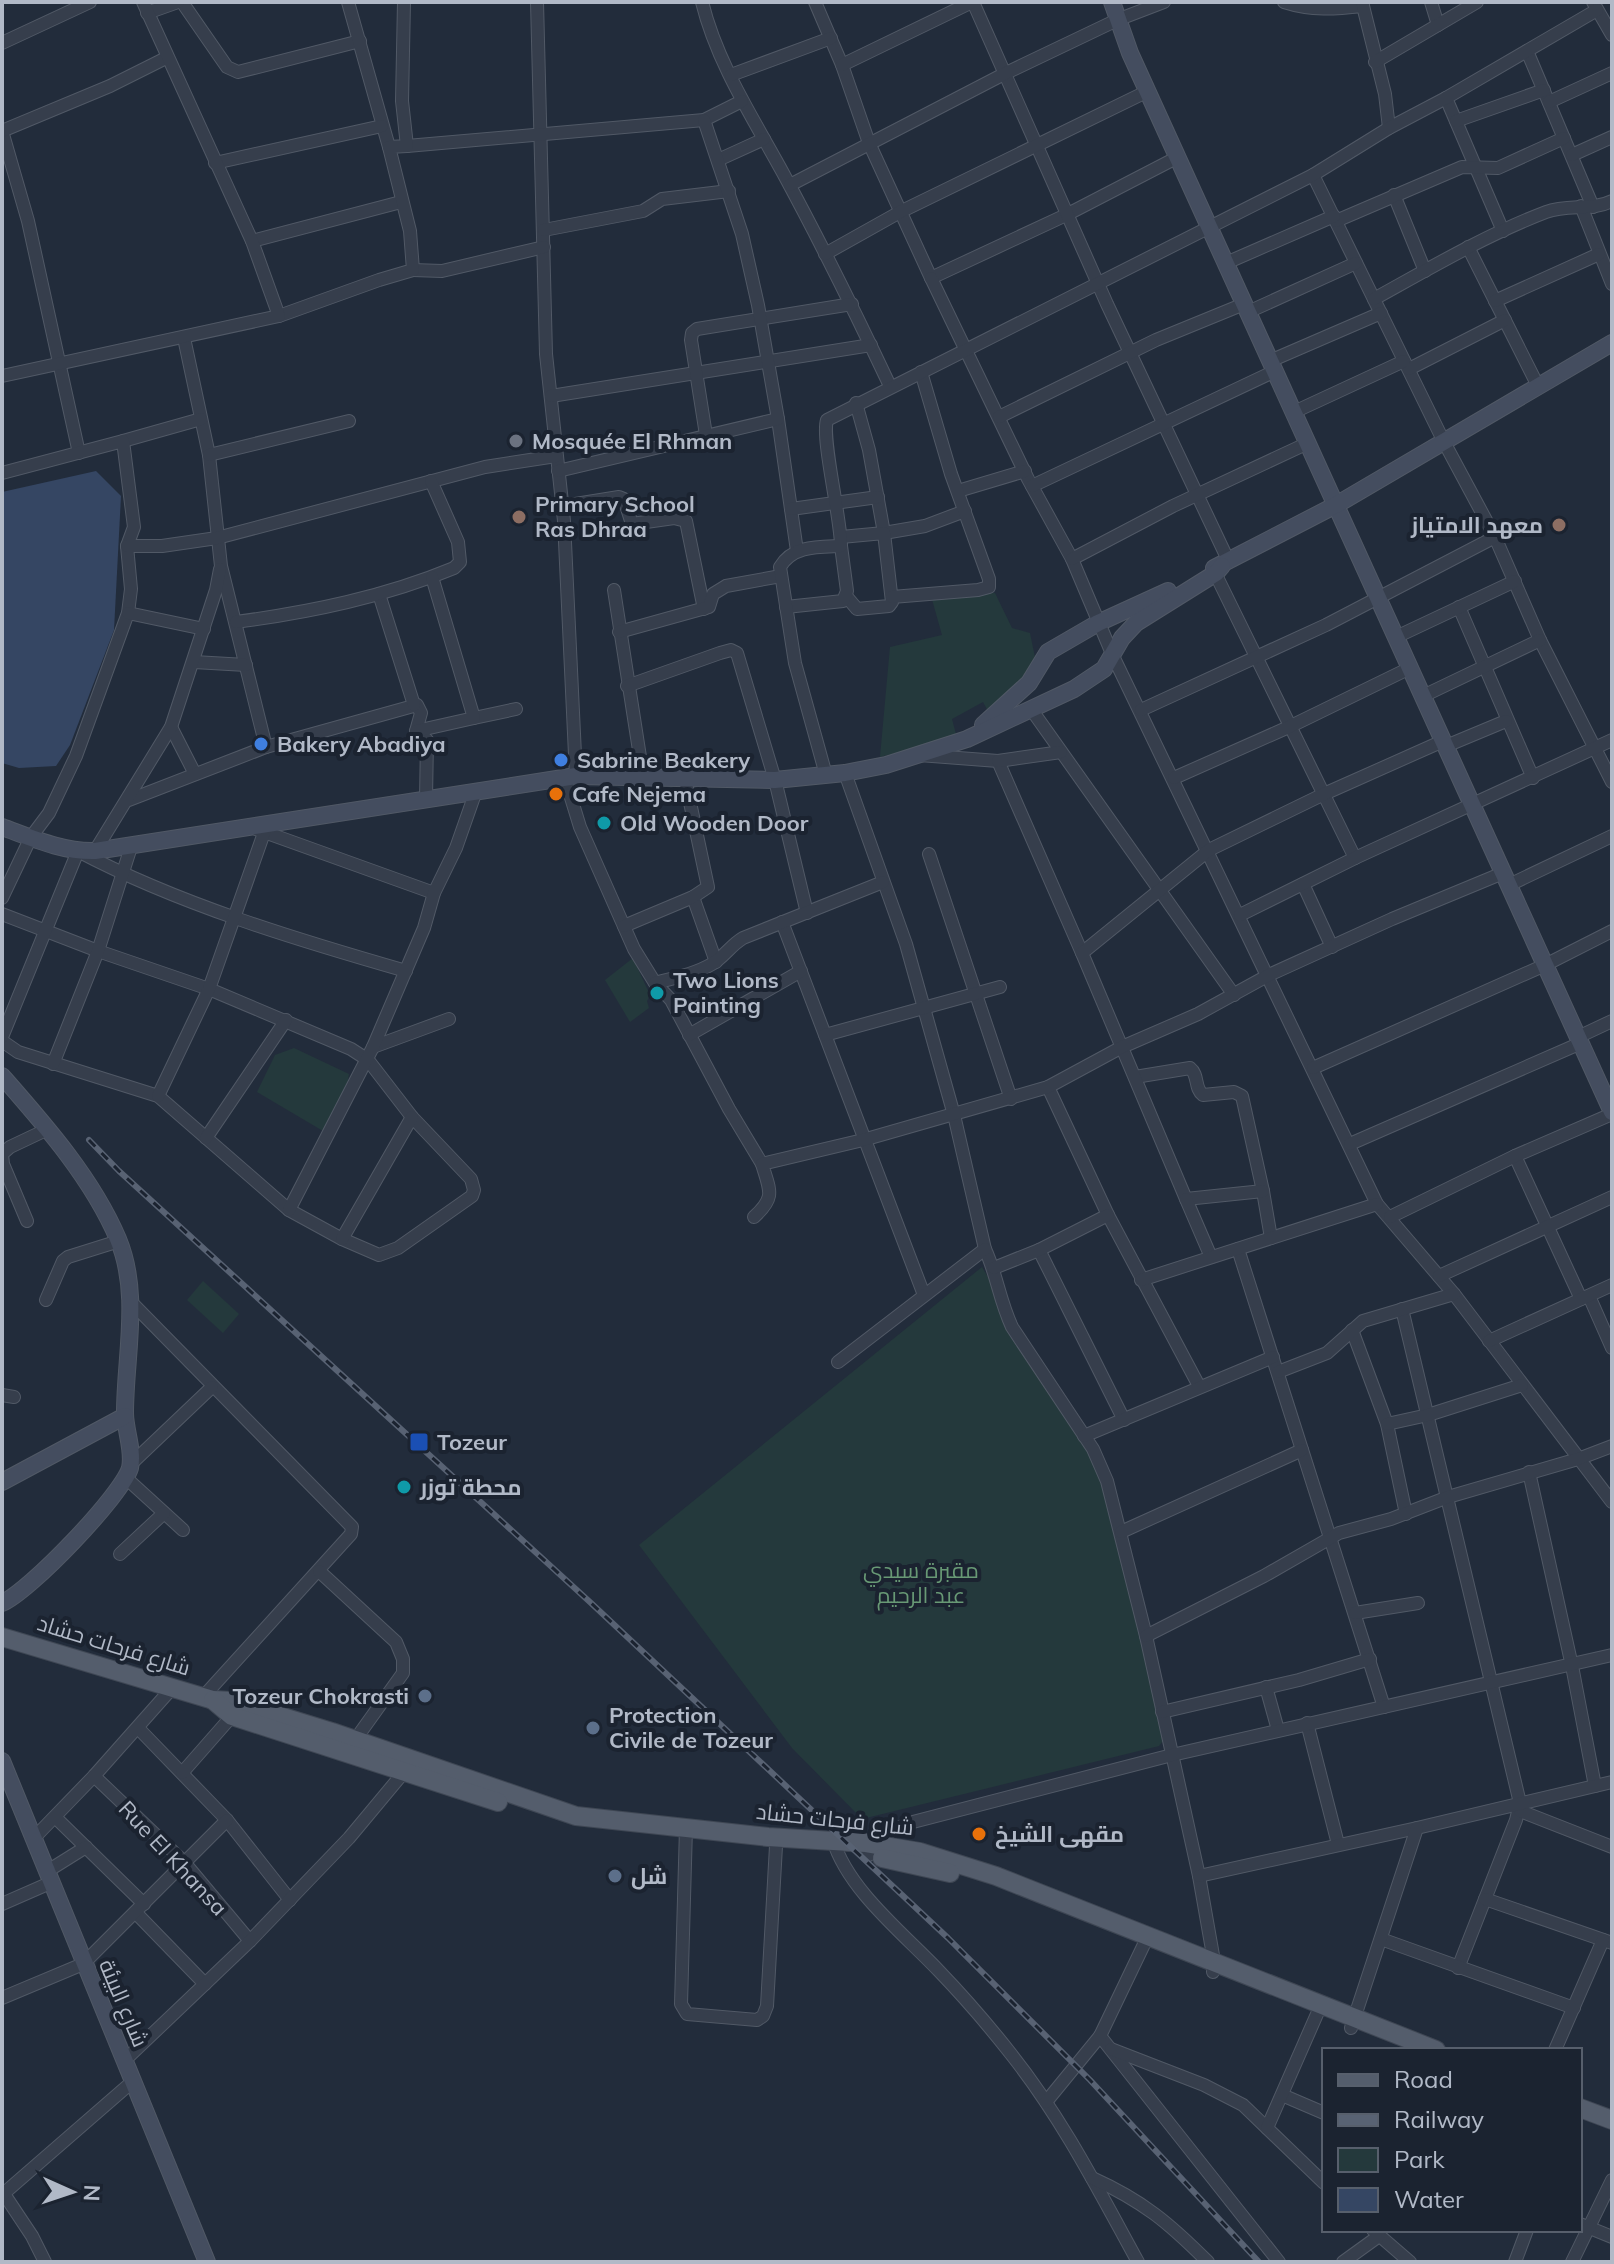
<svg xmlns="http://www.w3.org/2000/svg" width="1614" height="2264" viewBox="0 0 1614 2264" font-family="Mulish,Cairo,sans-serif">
<rect width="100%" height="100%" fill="#222c3b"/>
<g fill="#24393c">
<polygon points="995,593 1012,628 1030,633 1038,672 990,715 983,702 952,719 957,738 880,757 890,647 942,635 931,596"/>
<polygon points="633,958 650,995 647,1001 649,1008 630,1022 605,980"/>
<polygon points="294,1048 349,1074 346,1093 323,1131 257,1092 275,1055"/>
<polygon points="982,1267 1101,1465 1166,1737 1159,1746 862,1819 792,1748 639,1545"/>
<polygon points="203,1281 239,1314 223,1333 187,1300"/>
</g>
<polygon fill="#354663" points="96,471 121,496 114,630 70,745 56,766 19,768 2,763 2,492"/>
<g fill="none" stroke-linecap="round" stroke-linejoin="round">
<defs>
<g id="street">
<polyline points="182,2 227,67 238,72 360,41"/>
<polyline points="348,2 389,147"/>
<polyline points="537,2 546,354 564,521 576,776"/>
<path d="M 702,2 C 717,63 753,118 783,173 C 821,243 856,314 890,386"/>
<polyline points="815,2 842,65 869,143 931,278 1066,215 1178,157"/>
<polyline points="973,2 1107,304 1229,562"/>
<path d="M 1284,2 C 1312,11 1335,9 1363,6"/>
<polyline points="1362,2 1385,94 1389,128"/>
<polyline points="1431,2 1438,25"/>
<polyline points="1593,2 1612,35"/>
<polyline points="147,13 178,2"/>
<polyline points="2,43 90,2"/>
<polyline points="1527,51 1593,207"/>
<polyline points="1375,62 1477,2"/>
<polyline points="842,65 972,2"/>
<polyline points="731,75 831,38"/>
<polyline points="1446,98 1503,231"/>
<polyline points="1549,102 1612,73"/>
<polyline points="1456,121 1544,90"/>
<polyline points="2,131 28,221 79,453"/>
<polyline points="2,131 110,86 166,58"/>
<polyline points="407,146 704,120 742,101"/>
<polyline points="1572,155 1612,137"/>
<polyline points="718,160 764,139"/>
<polyline points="215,163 382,126"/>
<polyline points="1313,175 1444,442 1495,537 1540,640 1612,782"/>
<polyline points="790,185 1004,74 1117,20 1164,2"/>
<polyline points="1394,195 1425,271"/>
<polyline points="1581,206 1612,284"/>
<polyline points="1336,221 1462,167 1498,168 1564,138"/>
<polyline points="544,230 643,211 662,199 729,191"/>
<polyline points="252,241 401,202"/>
<polyline points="1468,247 1538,386"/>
<polyline points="825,254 900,212 1148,91"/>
<polyline points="1226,263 1334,216"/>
<polyline points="413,270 442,271 544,247"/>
<polyline points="931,278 1028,479 1072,559 1113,656 1377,1204 1454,1294 1612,1502"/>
<path d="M 1374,299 C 1430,268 1486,235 1546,212 C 1568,204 1592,211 1612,201"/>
<polyline points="1495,301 1599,254"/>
<polyline points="1248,312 1356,263"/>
<polyline points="279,316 379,280 413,270 410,231 389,147 407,146 402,101 404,2"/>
<polyline points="184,338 209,455 221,566 266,747 417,705 421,713 416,731 427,740 426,799"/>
<polyline points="1270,361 1381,313"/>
<polyline points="1409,369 1505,320"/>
<polyline points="2,376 279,316 252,241 143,2"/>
<polyline points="551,396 871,345"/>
<polyline points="856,403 869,450 884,533 925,526 965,511"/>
<polyline points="1294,412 1404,361"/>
<polyline points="999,417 1156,340 1244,304"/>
<polyline points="778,419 797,551"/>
<polyline points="706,435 691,340 692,333 697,329 852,304"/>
<polyline points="123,441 201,419"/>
<polyline points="209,455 349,421"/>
<polyline points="558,471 778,419 758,305 742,234 704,120"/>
<polyline points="2,473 123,441 134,527 127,546 131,589 128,613 76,756 49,813 31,837 2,898"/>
<polyline points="1032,486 1275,371"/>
<polyline points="958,491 1025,471"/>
<polyline points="563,506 619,497 624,499 632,524 674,518 686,521 704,609"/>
<polyline points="791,509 878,497"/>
<polyline points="841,537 884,533 892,602 889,606 857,609 846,596"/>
<polyline points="127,546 162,546 217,538 485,467 556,456"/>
<polyline points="1072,559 1173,506 1308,443"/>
<polyline points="1213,569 1355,858"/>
<polyline points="614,590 643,776"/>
<polyline points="379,594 414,705"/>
<polyline points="892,597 978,590 989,587 989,579 951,474 921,372"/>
<polyline points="786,607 843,601 847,591 841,546"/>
<polyline points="1459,607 1533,778"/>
<polyline points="128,613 204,629"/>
<path d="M 236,622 C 311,612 384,597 454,568 L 460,562 L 458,542 L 431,481"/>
<polyline points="619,632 709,607 713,594 726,586 781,576"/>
<polyline points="1396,637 1515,581"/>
<polyline points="194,662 246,665"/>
<polyline points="627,686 720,653 731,650 737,653 775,780 807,913"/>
<polyline points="1423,696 1540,640"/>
<polyline points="1031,709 1234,995"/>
<polyline points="1141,710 1326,625 1495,537"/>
<polyline points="474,718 516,709"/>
<polyline points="171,727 195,774"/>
<polyline points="416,731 474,718 432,577"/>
<polyline points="1446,746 1506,721"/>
<polyline points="919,755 998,761 1082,953"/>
<polyline points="998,761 1061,752"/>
<path d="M 845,773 L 906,944 L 954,1115 L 985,1249 C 997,1275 999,1299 1012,1327 L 1093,1449 L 1107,1481 L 1146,1636 L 1199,1876 L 1214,1961 L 1213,1972"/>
<path d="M 826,775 L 795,663 L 780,567 C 793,545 819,547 841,546 C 841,518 821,438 827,420 L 1313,175 L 1389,128 L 1446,98 L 1597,10"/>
<polyline points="565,778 580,827 634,949 655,983 671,1000 729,1109 762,1164"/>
<polyline points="1174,778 1291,726 1410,668"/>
<polyline points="129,800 266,747"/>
<polyline points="256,829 434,893"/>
<polyline points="95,851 171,727 216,590 220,569"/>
<polyline points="929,854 1011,1099"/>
<polyline points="1303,884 1332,947"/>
<polyline points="1509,885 1612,836"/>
<polyline points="693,897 716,962"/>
<polyline points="2,914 98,951 209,989 351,1049 368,1060 412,1117 471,1179 474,1190 472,1196 398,1248 379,1255 342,1239 289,1210 158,1096 18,1052 2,1041"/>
<polyline points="1240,915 1355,858 1612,740"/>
<polyline points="782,922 924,1295"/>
<polyline points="624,926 693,897 708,887 685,779"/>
<path d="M 655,983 C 674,978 695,974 712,964 C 724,957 731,945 743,938 L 883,882"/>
<polyline points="689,1035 801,971"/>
<polyline points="825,1035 1000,987"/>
<path d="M 2,1037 L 78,851 C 178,904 298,940 406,971"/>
<polyline points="1578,1037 1612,1021"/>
<polyline points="373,1047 449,1019"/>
<polyline points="53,1064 98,951 131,847"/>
<polyline points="1313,1068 1545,965 1612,931"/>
<path d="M 1135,1077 L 1190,1068 C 1199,1075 1194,1088 1203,1095 L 1234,1092 L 1242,1096 L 1263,1191 L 1271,1238"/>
<polyline points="1048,1087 1108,1215 1199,1386"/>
<polyline points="158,1096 209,989 265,830"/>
<polyline points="206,1138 286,1020"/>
<polyline points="1350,1144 1581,1043"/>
<polyline points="1515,1156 1581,1299"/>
<polyline points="1263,1191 1186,1199 1082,953 1209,850 1324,794 1443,741"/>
<polyline points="1186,1199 1211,1257"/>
<polyline points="289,1210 373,1047 424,928 434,893 456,848 476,791"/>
<path d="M 754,1217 C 776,1197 770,1191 762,1164 L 863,1140 L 1048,1087 L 1122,1047 L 1198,1014 L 1269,975 L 1392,919 L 1503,873"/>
<polyline points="1390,1217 1515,1156 1612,1114"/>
<polyline points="27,1221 3,1164 2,1154 10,1147 48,1129"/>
<polyline points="342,1239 412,1117"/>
<polyline points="1238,1249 1384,1707"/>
<polyline points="1039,1250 1124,1420"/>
<polyline points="994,1268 1039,1250 1108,1215"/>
<polyline points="1439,1276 1612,1197"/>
<polyline points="1141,1280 1377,1204"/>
<polyline points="1589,1296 1612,1348"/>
<polyline points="46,1300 63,1261 68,1257 119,1241"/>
<polyline points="130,1301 352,1527 351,1534 203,1697"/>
<polyline points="1402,1309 1520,1803 1516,1820 1458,1968"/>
<polyline points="1352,1330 1387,1424 1406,1514"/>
<polyline points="1489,1341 1612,1285"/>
<polyline points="838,1362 985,1249"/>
<polyline points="1278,1372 1327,1353 1363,1321 1454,1294"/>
<polyline points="2,1395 14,1397"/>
<polyline points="1387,1424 1428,1415 1522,1385"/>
<polyline points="1084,1436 1273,1357"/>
<polyline points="131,1464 212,1387"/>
<polyline points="1529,1472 1572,1666 1595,1786"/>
<polyline points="126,1478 183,1530"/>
<polyline points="1121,1532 1302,1450"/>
<polyline points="120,1554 164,1513"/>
<polyline points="319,1571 396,1642 403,1659 403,1673 355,1740"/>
<polyline points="1355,1613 1418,1603"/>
<polyline points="1146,1636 1264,1576 1339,1533 1391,1519 1448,1497 1578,1459 1612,1446"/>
<polyline points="1266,1687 1278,1730"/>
<polyline points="1162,1712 1299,1680 1370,1659"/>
<polyline points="1307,1723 1338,1844"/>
<polyline points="138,1728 227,1820 290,1900"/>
<polyline points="182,1773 232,1716"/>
<polyline points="94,1776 184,1862 250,1941"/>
<polyline points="1520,1811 1612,1847"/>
<polyline points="56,1818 144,1904"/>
<polyline points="686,1828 681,2004 687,2014 757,2020 763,2016 767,2006 776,1846"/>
<polyline points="33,1839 94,1776 173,1687"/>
<path d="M 833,1840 C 848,1890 904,1934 939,1971 C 965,1998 989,2026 1011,2054 C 1062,2118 1099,2191 1138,2262"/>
<polyline points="869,1855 866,1843 909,1823 1172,1755 1612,1655"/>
<polyline points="46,1872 86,1847"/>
<polyline points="1199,1876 1417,1828 1612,1782"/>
<polyline points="1485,1899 1612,1943"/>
<polyline points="2,1904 50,1883"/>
<polyline points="136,1913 205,1984"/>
<polyline points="1381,1939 1574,2008"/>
<polyline points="2,1998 83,1964 227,1820"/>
<polyline points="1351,2028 1417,1828"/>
<polyline points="1100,2036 1279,2262"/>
<polyline points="1111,2049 1204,2085 1243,2105 1324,2183"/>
<polyline points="1555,2050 1603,1940"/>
<polyline points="124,2061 250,1941 349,1838 409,1766"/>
<polyline points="1282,2095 1324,2113"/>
<polyline points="1046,2102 1100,2036 1148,1936"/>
<polyline points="1267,2128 1321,2005"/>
<path d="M 1092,2178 C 1143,2201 1169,2223 1208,2262"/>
<polyline points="2,2191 32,2236 45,2262"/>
<polyline points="2,2195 132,2082"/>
<polyline points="1580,2224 1612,2237"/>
<polyline points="1373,2230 1410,2262"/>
<polyline points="1343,2262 1379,2236"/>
<polyline points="1515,2262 1527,2230"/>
<polyline points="1572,2262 1612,2180"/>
</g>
<g id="secondary">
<polyline points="1112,2 1130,53 1612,1112"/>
<polyline points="1214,568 1336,505 1612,343"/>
<polyline points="983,725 1029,683 1048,652 1098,623 1168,591"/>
<path d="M 2,827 C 32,838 63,852 95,851 L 576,776 L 775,780 L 845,773 L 886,765 L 967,739 L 1074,689 L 1104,669 L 1122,638 L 1136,623 L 1216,573 L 1222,566"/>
<path d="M 2,1076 C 45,1125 92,1178 118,1239 C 141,1294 125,1356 125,1413 C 125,1430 134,1451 130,1468 C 122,1495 29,1592 2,1603"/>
<polyline points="2,1482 125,1416"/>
<polyline points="2,1761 207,2262"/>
</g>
<g id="primary">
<polyline points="2,1637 213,1700 231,1701 332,1732 576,1816 768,1837 866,1843 920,1852 996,1876 1436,2050"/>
<polyline points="213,1700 232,1716 498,1802"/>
<polyline points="882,1858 950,1873"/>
<polyline points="1580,2108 1612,2120"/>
</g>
</defs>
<use href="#street" stroke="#515966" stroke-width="14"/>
<use href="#secondary" stroke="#515966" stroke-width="18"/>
<use href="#primary" stroke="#3f4754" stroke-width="20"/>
<use href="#street" stroke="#363e4c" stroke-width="12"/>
<use href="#secondary" stroke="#444d5f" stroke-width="16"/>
<use href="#primary" stroke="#545d6c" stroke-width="18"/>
<defs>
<polyline id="rail" points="89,1140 119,1171 591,1603 948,1938 1090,2080 1259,2262"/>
</defs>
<use href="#rail" stroke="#586273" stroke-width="6"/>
<use href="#rail" stroke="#1b2330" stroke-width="3" stroke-dasharray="9" stroke-linecap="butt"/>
</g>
<circle fill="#6b7280" stroke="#1b2330" stroke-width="3" cx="516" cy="441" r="8"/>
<g fill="#8d6e63" stroke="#1b2330" stroke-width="3">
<circle cx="519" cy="517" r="8"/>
<circle cx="1559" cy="525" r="8"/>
</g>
<g fill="#3f7fe0" stroke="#1b2330" stroke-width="3">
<circle cx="261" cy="744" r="8"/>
<circle cx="561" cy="760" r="8"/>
</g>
<g fill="#e8710a" stroke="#1b2330" stroke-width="3">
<circle cx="556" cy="794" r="8"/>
<circle cx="979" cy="1834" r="8"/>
</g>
<g fill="#0f9aa8" stroke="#1b2330" stroke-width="3">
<circle cx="604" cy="823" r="8"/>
<circle cx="657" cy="993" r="8"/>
<circle cx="404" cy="1487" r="8"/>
</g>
<rect fill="#1a4fb4" stroke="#1b2330" stroke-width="3" x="409" y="1432" width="20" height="20" rx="4"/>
<g fill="#5c6f8a" stroke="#1b2330" stroke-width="3">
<circle cx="425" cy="1696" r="8"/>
<circle cx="593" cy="1728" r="8"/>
<circle cx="615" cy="1876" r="8"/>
</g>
<g text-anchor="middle" stroke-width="8" stroke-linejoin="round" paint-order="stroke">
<g font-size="22" font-weight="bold" fill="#b1b9c7" stroke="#1b2330" text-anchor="start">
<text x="532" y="449">Mosquée El Rhman</text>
<text x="535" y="512">Primary School<tspan x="535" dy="25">Ras Dhraa</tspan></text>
<text x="1543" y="533" text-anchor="end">معهد الامتياز</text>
<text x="277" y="752">Bakery Abadiya</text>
<text x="577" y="768">Sabrine Beakery</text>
<text x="572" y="802">Cafe Nejema</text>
<text x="620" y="831">Old Wooden Door</text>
<text x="673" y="988">Two Lions<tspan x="673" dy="25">Painting</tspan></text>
<text x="437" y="1450">Tozeur</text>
<text x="420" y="1495">محطة توزر</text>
<text x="409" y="1704" text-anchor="end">Tozeur Chokrasti</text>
<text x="609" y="1723">Protection<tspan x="609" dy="25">Civile de Tozeur</tspan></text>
<text x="995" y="1842">مقهى الشيخ</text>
<text x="631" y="1884">شل</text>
</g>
<g font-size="22" fill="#689975" stroke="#1b2330">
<text x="921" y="1578">مقبرة سيدي<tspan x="921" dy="25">عبد الرحيم</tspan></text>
</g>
<g font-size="22" fill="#b1b9c7" stroke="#1b2330">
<text transform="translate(114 1645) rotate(17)" y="8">شارع فرحات حشاد</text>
<text transform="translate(835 1819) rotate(6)" y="8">شارع فرحات حشاد</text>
<text transform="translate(173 1858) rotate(47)" y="8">Rue El Khansa</text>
<text transform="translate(124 2003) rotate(67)" y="8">شارع البيئة</text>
</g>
</g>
<rect width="1614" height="2264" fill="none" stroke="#b1b9c7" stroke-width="8"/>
<rect x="1322" y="2048" width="260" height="184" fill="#1b2330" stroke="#575f6c" stroke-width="2"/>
<rect x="1338" y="2074" width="40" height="12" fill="#545d6c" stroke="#575f6c" stroke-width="2"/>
<text x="1394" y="2088" font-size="24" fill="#b1b9c7">Road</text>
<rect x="1338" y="2114" width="40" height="12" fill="#586273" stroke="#575f6c" stroke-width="2"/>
<text x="1394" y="2128" font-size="24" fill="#b1b9c7">Railway</text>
<rect x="1338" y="2148" width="40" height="24" fill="#24393c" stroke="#575f6c" stroke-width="2"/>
<text x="1394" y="2168" font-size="24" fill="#b1b9c7">Park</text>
<rect x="1338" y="2188" width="40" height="24" fill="#354663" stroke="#575f6c" stroke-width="2"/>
<text x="1394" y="2208" font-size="24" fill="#b1b9c7">Water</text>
<g transform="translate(72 2192) rotate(93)" stroke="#1b2330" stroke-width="6" paint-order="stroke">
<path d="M0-6L14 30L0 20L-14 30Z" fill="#b1b9c7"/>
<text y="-12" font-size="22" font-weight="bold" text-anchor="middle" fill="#b1b9c7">N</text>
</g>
</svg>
